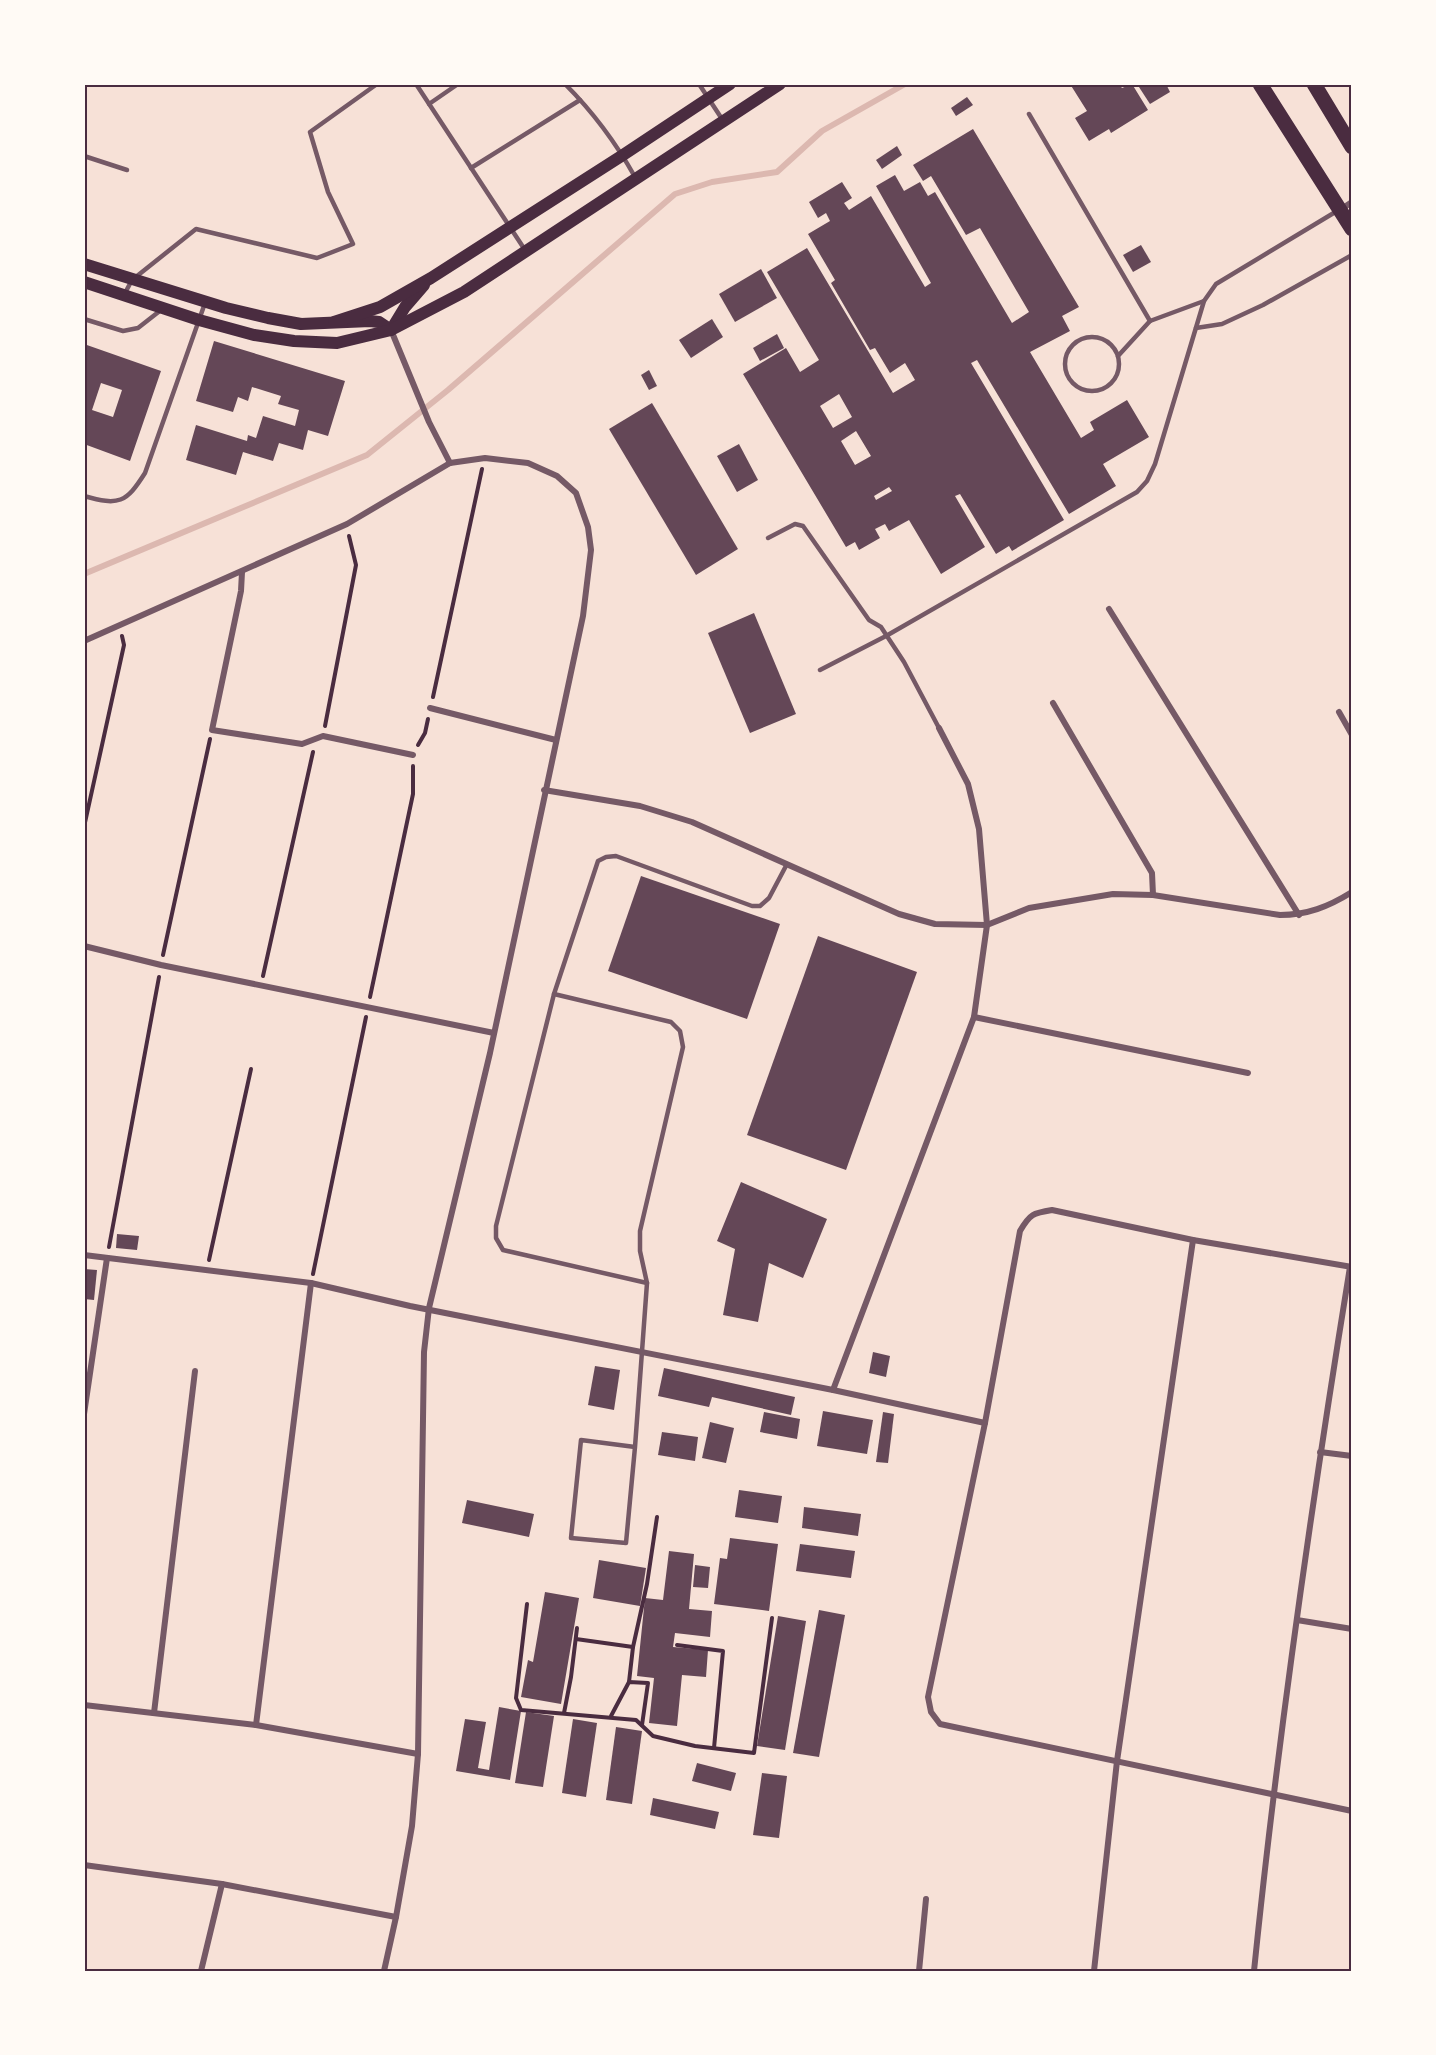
<svg xmlns="http://www.w3.org/2000/svg" width="1436" height="2055" viewBox="0 0 1436 2055" font-family="Karla,sans-serif">
<rect width="100%" height="100%" fill="#f7e1d7"/>
<g fill="none" stroke-linecap="round" stroke-linejoin="round">
<polyline stroke="#dcb8b0" stroke-width="6" points="84,574 367,455 448,390 675,194 712,182 777,172 822,131 905,84"/>
</g>
<g fill="#644757" fill-rule="evenodd">
<polygon points="1070,84 1119,84 1122,88 1132,84 1148,110 1111,133 1109,129 1089,141 1075,118 1087,111"/>
<polygon points="1137,84 1166,84 1170,92 1150,104"/>
<polygon points="967,97 973,105 956,116 951,108"/>
<path d="M 973,129 L 1079,307 L 1062,316 L 1070,331 L 1030,352 L 1081,438 L 1094,430 L 1090,422 L 1127,400 L 1149,437 L 1103,464 L 1116,486 L 1069,514 L 977,360 L 971,363 L 1064,520 L 1012,551 L 1009,546 L 996,554 L 960,494 L 955,496 L 985,547 L 941,574 L 909,520 L 889,531 L 885,524 L 875,529 L 880,538 L 859,550 L 855,542 L 846,547 L 743,374 L 786,348 L 800,372 L 819,360 L 767,272 L 807,248 L 893,393 L 915,380 L 905,363 L 890,373 L 875,348 L 870,350 L 831,283 L 835,280 L 808,234 L 830,221 L 826,213 L 818,218 L 809,202 L 842,182 L 852,198 L 844,203 L 849,210 L 871,196 L 925,287 L 931,283 L 876,186 L 895,175 L 904,191 L 920,182 L 928,196 L 935,192 L 1012,323 L 1029,312 L 980,228 L 966,235 L 931,176 L 923,181 L 913,165 ZM 839,394 L 852,417 L 833,428 L 820,406 ZM 856,431 L 871,456 L 855,465 L 841,441 ZM 889,487 L 892,491 L 876,500 L 874,496 Z"/>
<polygon points="897,146 902,155 882,169 876,160"/>
<polygon points="1141,245 1151,262 1133,272 1123,255"/>
<polygon points="761,269 777,298 735,322 719,294"/>
<polygon points="712,319 723,337 691,358 679,340"/>
<polygon points="777,334 784,348 760,361 753,348"/>
<polygon points="214,341 345,381 328,436 308,430 303,450 279,443 273,461 243,452 236,475 186,460 196,425 247,441 248,435 256,438 263,416 295,426 299,410 278,404 281,396 252,387 248,401 238,397 233,412 196,401"/>
<path d="M 84,344 L 161,371 L 130,461 L 84,444 ZM 101,383 L 122,390 L 113,417 L 92,410 Z"/>
<polygon points="649,370 657,386 649,390 641,375"/>
<polygon points="652,403 738,549 696,575 609,429"/>
<polygon points="739,444 758,480 737,492 717,456"/>
<polygon points="754,613 796,714 750,733 708,633"/>
<polygon points="641,876 780,924 747,1019 608,971"/>
<polygon points="818,936 917,972 846,1170 747,1135"/>
<polygon points="741,1182 827,1219 803,1278 769,1263 758,1322 723,1315 735,1249 717,1241"/>
<polygon points="117,1234 139,1236 137,1250 116,1248"/>
<polygon points="84,1269 97,1270 94,1300 84,1299"/>
<polygon points="873,1352 890,1356 886,1377 869,1373"/>
<polygon points="595,1366 620,1370 614,1410 588,1405"/>
<polygon points="664,1368 795,1397 791,1415 712,1397 709,1407 658,1396"/>
<polygon points="823,1411 873,1420 867,1454 817,1446"/>
<polygon points="764,1412 800,1419 797,1439 760,1432"/>
<polygon points="883,1412 894,1414 888,1463 876,1462"/>
<polygon points="710,1422 734,1428 726,1463 702,1458"/>
<polygon points="662,1432 698,1437 695,1461 658,1455"/>
<polygon points="739,1490 782,1496 778,1523 735,1517"/>
<polygon points="467,1500 534,1514 529,1537 462,1523"/>
<polygon points="804,1507 861,1514 858,1536 802,1528"/>
<polygon points="730,1538 778,1544 769,1611 714,1604 720,1558 727,1559"/>
<polygon points="800,1544 855,1551 851,1578 796,1571"/>
<polygon points="669,1551 694,1554 689,1609 712,1611 710,1637 675,1633 673,1647 708,1650 706,1677 682,1675 677,1726 649,1723 654,1678 637,1676 645,1598 663,1600"/>
<polygon points="599,1560 646,1568 640,1606 593,1598"/>
<polygon points="695,1565 710,1567 708,1588 693,1587"/>
<polygon points="545,1592 579,1598 561,1704 521,1697 528,1660 533,1662"/>
<polygon points="819,1610 845,1615 819,1757 793,1753"/>
<polygon points="778,1616 806,1621 785,1750 757,1746"/>
<polygon points="499,1707 521,1711 510,1780 456,1771 465,1719 486,1722 478,1768 489,1770"/>
<polygon points="526,1712 554,1716 543,1787 515,1783"/>
<polygon points="573,1719 597,1723 586,1797 562,1793"/>
<polygon points="616,1727 642,1731 632,1804 606,1800"/>
<polygon points="697,1763 736,1773 731,1791 692,1781"/>
<polygon points="762,1773 787,1776 779,1838 753,1835"/>
<polygon points="653,1798 719,1812 715,1829 650,1815"/>
</g>
<g fill="none" stroke-linecap="round" stroke-linejoin="round">
<g stroke="#4a2c40" stroke-width="4">
<polyline points="433,697 482,469"/>
<polyline points="325,726 356,565 349,536"/>
<polyline points="418,745 425,733 428,719"/>
<polyline points="84,827 124,645 122,636"/>
<polyline points="163,955 210,739"/>
<polyline points="263,976 313,752"/>
<polyline points="370,997 413,794 413,766"/>
<polyline points="109,1247 159,977"/>
<polyline points="209,1260 251,1069"/>
<polyline points="313,1274 366,1017"/>
<polyline points="527,1604 516,1698 521,1710 636,1720 653,1736 695,1746 754,1753 772,1618"/>
<polyline points="576,1639 633,1647"/>
<polyline points="677,1645 723,1651 714,1748"/>
<polyline points="629,1682 633,1647 647,1584 657,1517"/>
<polyline points="564,1713 571,1677 577,1628"/>
<polyline points="611,1716 629,1682 648,1683 642,1725"/>
</g>
<g stroke="#755966" stroke-width="4.5">
<polyline points="416,84 525,250"/>
<path d="M 565,84 C 592,111 616,143 635,177"/>
<polyline points="699,84 722,119"/>
<polyline points="429,104 458,84"/>
<polyline points="1029,114 1150,321"/>
<polyline points="84,156 127,170"/>
<polyline points="471,168 580,100"/>
<polyline points="125,293 132,280 196,229 317,258 353,244 328,192 310,132 377,84"/>
<polyline points="84,319 123,331 138,328 161,310"/>
<polyline points="1196,328 1222,324 1263,305 1352,255"/>
<circle cx="1092" cy="364" r="27"/>
<polyline points="1118,356 1150,321 1204,301"/>
<path d="M 84,496 C 119,506 126,503 145,473 L 205,303"/>
<polyline points="768,538 795,524 803,526 869,620 881,627 904,662 939,728"/>
<polyline points="820,670 886,636 1137,492 1147,481 1155,464 1204,301 1216,284 1337,211"/>
<polyline points="554,994 671,1022 680,1031 683,1047 640,1231 640,1251 647,1283 635,1447 626,1543 571,1538 581,1440 635,1447"/>
<polyline points="647,1283 503,1250 496,1238 496,1226 554,994 598,861 606,857 616,856 752,906 760,906 769,898 787,864"/>
</g>
<g stroke="#755966" stroke-width="6">
<polyline points="1340,210 1352,202"/>
<polyline points="391,330 429,422 450,463"/>
<polyline points="242,572 241,591 212,730 302,744 323,736 413,755"/>
<polyline points="1109,609 1299,915"/>
<polyline points="84,641 347,524 450,463 485,458 528,463 557,476 576,493 588,527 591,550 583,616 490,1053 429,1308 424,1352 418,1754 412,1826 396,1917 384,1971"/>
<polyline points="1053,703 1152,873 1153,895"/>
<polyline points="430,708 556,740"/>
<polyline points="1339,712 1352,735"/>
<path d="M 544,790 L 640,806 L 692,822 L 899,914 L 935,924 L 987,925 L 1029,908 L 1113,894 L 1153,895 L 1280,915 C 1307,915 1328,907 1352,892"/>
<polyline points="84,946 161,965 494,1033"/>
<polyline points="974,1017 1248,1073"/>
<polyline points="84,1255 311,1283 410,1306 833,1390 985,1423"/>
<path d="M 1352,1267 L 1193,1240 L 1052,1210 C 1033,1213 1030,1214 1020,1231 L 985,1423 L 928,1697 L 931,1712 L 940,1724 L 1352,1811"/>
<polyline points="833,1390 974,1017 987,925 979,829 968,784 939,728"/>
<polyline points="84,1414 107,1258"/>
<polyline points="1320,1452 1352,1456"/>
<polyline points="1297,1620 1352,1629"/>
<polyline points="84,1705 256,1725 418,1754"/>
<polyline points="154,1713 195,1371"/>
<polyline points="256,1725 311,1283"/>
<polyline points="84,1865 222,1884 396,1917"/>
<polyline points="201,1971 222,1884"/>
<polyline points="919,1971 926,1899"/>
<polyline points="1094,1971 1117,1761 1193,1240"/>
<path d="M 1254,1971 C 1278,1735 1312,1501 1350,1267"/>
</g>
<g stroke="#4a2c40" stroke-width="12">
<polyline points="84,264 226,308 268,318 301,324 370,321 379,322 391,330 405,307 424,285"/>
<polyline points="84,282 199,320 254,335 294,341 337,343 391,330 464,292 780,84"/>
<polyline points="334,322 380,307 431,278 623,155 730,84"/>
</g>
<g stroke="#4a2c40" stroke-width="15">
<polyline points="1260,84 1352,229"/>
<polyline points="1314,84 1352,147"/>
</g>
</g>
<rect width="1436" height="2055" fill="none" stroke="#fffaf5" stroke-width="171"/>
<rect x="86" y="86" width="1264" height="1884" fill="none" stroke="#4a2c40" stroke-width="2"/>
</svg>
